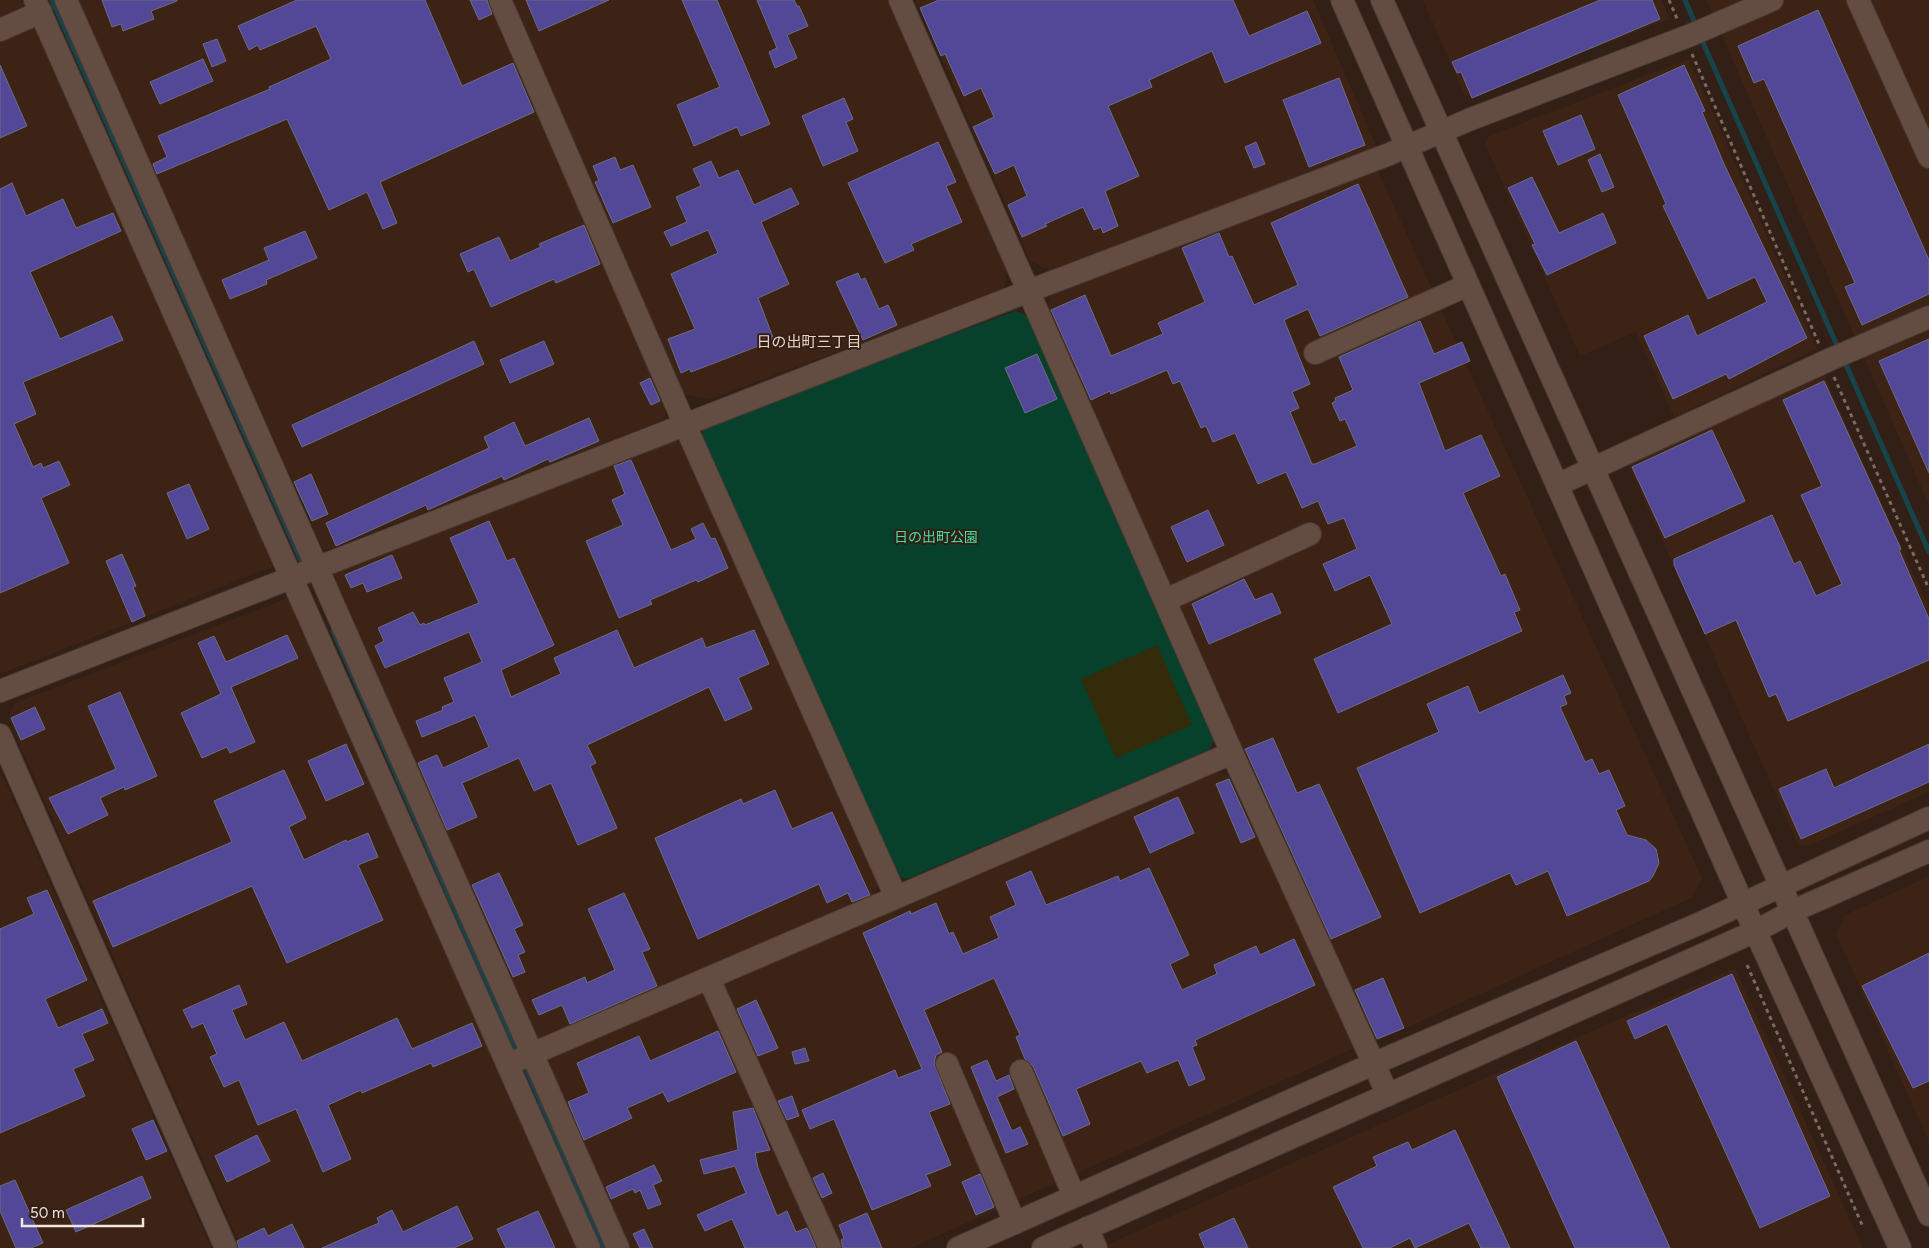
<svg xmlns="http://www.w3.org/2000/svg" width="1929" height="1248" viewBox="0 0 1929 1248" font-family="Figtree,'Noto Sans JP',sans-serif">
<rect width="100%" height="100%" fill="#321f16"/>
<g fill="#3c2316">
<polygon points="0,0 27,0 274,566 3,673 0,672"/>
<polygon points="77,0 490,0 669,405 663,420 324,551"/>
<polygon points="511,0 888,0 1007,272 1004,290 710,399 683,394"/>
<polygon points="916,0 1313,0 1377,148 1050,270 1030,261"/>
<polygon points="1423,0 1662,0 1670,19 1465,97"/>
<polygon points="1706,0 1929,0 1929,505"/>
<polygon points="1689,59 1817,349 1674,417 1636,332 1580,356 1485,144 1489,136"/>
<polygon points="1376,167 1702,878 1693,897 1371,1044 1046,315 1051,293"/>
<polygon points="1824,375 1929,607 1929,792 1808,846 1798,844 1628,464"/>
<polygon points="667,439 685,444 880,880 872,899 537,1040 333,573"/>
<polygon points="291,597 580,1248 241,1248 8,718 15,703"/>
<polygon points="0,772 10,792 211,1248 0,1248"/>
<polygon points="1218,772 1236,778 1357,1047 911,1248 836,1248 721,985"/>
<polygon points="1929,876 1929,1142 1836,934 1845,915"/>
<polygon points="1735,968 1863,1248 1099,1248"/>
<polygon points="708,989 824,1248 629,1248 546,1059"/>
</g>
<polygon fill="#07402b" points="1015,311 1030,317 1216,736 1209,750 907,879 896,876 701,440 704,426"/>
<polygon fill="#342b0a" points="1157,645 1192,725 1116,758 1081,679"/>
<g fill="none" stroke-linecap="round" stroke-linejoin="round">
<g stroke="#17444b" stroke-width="5">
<polyline points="52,0 302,563"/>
<polyline points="1685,0 1697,28"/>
<polyline points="1701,38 1839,350"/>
<polyline points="1844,360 1929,552"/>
<polyline points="333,631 516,1049"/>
<polyline points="527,1071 604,1248"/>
</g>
</g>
<g fill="#534898" stroke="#6d6c82">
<polygon points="102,0 177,0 177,1 151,11 154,19 123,31 121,24 112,27"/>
<polygon points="297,0 425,0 462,86 513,63 534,112 380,182 397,223 383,229 367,192 329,210 287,119 157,174 153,164 167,157 158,136 270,89 269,87 331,59 316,26 260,50 258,45 249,50 238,26"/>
<polygon points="470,0 487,0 492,14 479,20"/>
<polygon points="526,0 609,0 539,31"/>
<polygon points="682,0 717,0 770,124 741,136 737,127 694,146 677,105 720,87"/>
<polygon points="757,0 794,0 797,6 799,6 808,26 787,35 797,58 775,68 769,52 777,48"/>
<polygon points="939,0 1233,0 1249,36 1307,11 1321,43 1225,83 1212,51 1149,80 1152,87 1108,106 1139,176 1105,191 1118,226 1103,233 1101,227 1094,230 1083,207 1045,224 1047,226 1022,237 1008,205 1027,196 1014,165 995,174 973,127 994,117 981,88 964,96 945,54 941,56 920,8"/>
<polygon points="1600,0 1652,0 1660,19 1472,98 1461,72 1457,73 1452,62"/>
<polygon points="1818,10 1929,260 1929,294 1862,325 1845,287 1855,283 1764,79 1754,83 1738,46"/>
<polygon points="217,39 226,61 212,67 203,44"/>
<polygon points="203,59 213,81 160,104 150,82"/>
<polygon points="0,65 27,126 0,138"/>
<polygon points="1684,65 1705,111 1702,112 1724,164 1807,338 1729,379 1726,374 1673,399 1644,336 1688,315 1697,336 1767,302 1755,277 1708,299 1663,206 1666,204 1618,95"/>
<polygon points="1339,78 1365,145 1309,167 1283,100"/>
<polygon points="844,98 853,119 846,122 858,151 823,166 802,116"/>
<polygon points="1581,115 1595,149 1558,165 1543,131"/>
<polygon points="938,142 956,182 946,186 962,222 911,244 914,250 885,263 848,183"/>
<polygon points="1256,142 1265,164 1254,168 1245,147"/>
<polygon points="1600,154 1614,187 1602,192 1588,160"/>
<polygon points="615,157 620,170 633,165 651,207 613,223 595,182 599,181 593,166"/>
<polygon points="711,161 719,178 738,170 754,205 791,188 799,204 761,222 789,284 758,298 774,340 691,372 690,369 681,373 668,339 695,329 671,274 718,253 708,230 671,246 664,232 687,222 676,197 701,186 693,169"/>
<polygon points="1532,177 1559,233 1603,213 1616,243 1547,275 1532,245 1535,244 1508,188"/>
<polygon points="12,183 26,216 63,199 76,228 113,213 121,231 30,272 60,339 112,316 123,340 23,382 36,414 14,424 33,467 41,463 43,468 59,461 70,485 41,498 69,563 0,593 0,189"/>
<polygon points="1358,184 1408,297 1320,336 1308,309 1284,320 1310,384 1292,392 1299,408 1290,412 1312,464 1315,464 1357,446 1345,419 1340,421 1332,403 1336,401 1335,398 1353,390 1339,357 1420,321 1434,354 1462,342 1470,361 1419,383 1445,451 1481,435 1500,476 1463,493 1501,576 1505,574 1520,610 1514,612 1522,631 1338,713 1314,659 1392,624 1370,575 1335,591 1323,564 1357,549 1344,518 1328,524 1318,501 1302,508 1286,472 1258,484 1235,433 1213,442 1206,426 1201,428 1180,381 1173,384 1167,370 1111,394 1110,391 1091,400 1051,310 1085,295 1111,356 1163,334 1158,323 1205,302 1182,248 1219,233 1229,257 1232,256 1254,305 1298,285 1271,223"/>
<polygon points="584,225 600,264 556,283 554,279 491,307 474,269 468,272 460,254 499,237 510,261 541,247 539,244"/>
<polygon points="305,231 317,258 266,280 267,284 230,299 222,280 269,260 264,248"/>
<polygon points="858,273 861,280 865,278 879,309 888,305 897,325 863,340 836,282"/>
<polygon points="1929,339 1929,473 1879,361"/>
<polygon points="474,341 484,364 302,447 292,425"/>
<polygon points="544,341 554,364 510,383 500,360"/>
<polygon points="1037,354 1057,399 1025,413 1005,368"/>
<polygon points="650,378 660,401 651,405 640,383"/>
<polygon points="1824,381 1901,549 1899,550 1929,619 1929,660 1788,721 1776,694 1769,697 1736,620 1705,634 1674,565 1674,559 1772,515 1794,564 1800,561 1816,596 1842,584 1801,495 1822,486 1783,400"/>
<polygon points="589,418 599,441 550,462 548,459 504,480 502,476 428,510 426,505 336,546 326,523 489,448 484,437 514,422 525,446"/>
<polygon points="1712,430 1745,501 1665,538 1632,467"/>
<polygon points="631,460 671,550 696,539 691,529 703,523 711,539 715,538 728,568 698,582 696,580 650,600 652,604 619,618 586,541 623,525 612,500 625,494 614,466"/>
<polygon points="311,474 328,514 312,521 294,482"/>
<polygon points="189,484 209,529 187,539 167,493"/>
<polygon points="1208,510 1224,545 1187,562 1171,527"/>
<polygon points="489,521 507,561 514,558 554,645 501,670 511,697 561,674 554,658 617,630 634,668 702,638 706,648 754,630 769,664 738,678 752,709 725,721 709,687 587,745 596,763 590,766 617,828 578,845 551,783 534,791 519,758 462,783 477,817 447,830 418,763 437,755 443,768 489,747 475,715 422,737 416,721 443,710 442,707 454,702 444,678 482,662 469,632 385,668 375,646 384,641 378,628 413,612 420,625 424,623 425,625 479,603 450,538"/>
<polygon points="122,554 136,586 133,587 145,616 132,622 106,561"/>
<polygon points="392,555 402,578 367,592 363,583 351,588 345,575"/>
<polygon points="1244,579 1255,600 1272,593 1281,613 1209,644 1192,604"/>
<polygon points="287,635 298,658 231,687 255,742 230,753 227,747 202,758 181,713 221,694 198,643 214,636 226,662"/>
<polygon points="1563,675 1571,693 1564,696 1567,704 1560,707 1585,762 1592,759 1599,774 1609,770 1625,806 1616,810 1627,835 1646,840 1656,849 1659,863 1653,876 1649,881 1567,916 1548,871 1516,885 1510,873 1420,913 1357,768 1439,732 1427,704 1468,686 1479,713"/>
<polygon points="120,692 157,776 125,790 124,787 100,798 108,815 68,834 49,798 116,769 88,706"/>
<polygon points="35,707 45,729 21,740 11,718"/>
<polygon points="1273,738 1297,793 1319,784 1381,917 1331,939 1245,749"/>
<polygon points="346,744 364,784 326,801 308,761"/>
<polygon points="1929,744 1929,782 1801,839 1779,789 1826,769 1834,788"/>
<polygon points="284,770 306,818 289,827 304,860 346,840 347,842 368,833 378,857 358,865 383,920 287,963 252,886 113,947 93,901 232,842 214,801"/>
<polygon points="1229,779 1255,837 1241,843 1216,784"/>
<polygon points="775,790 792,829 832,812 870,895 852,902 848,893 827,903 819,884 698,939 655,838 741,799 743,804"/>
<polygon points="1178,797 1194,833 1150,853 1134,817"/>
<polygon points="1149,868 1189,955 1170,964 1182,990 1217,974 1214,965 1256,946 1260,955 1294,939 1315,985 1195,1040 1197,1045 1192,1047 1205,1079 1189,1086 1178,1060 1147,1073 1141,1061 1076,1089 1090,1124 1063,1136 1033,1066 1025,1059 1016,1037 1020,1035 994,978 924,1010 942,1052 936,1055 934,1063 950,1104 929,1112 951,1165 926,1175 931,1186 872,1210 834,1119 810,1129 802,1110 895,1070 898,1078 922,1069 863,933 910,911 911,914 936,903 949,934 953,932 963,954 999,938 990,917 1016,905 1006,882 1031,871 1046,905 1118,876 1120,881"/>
<polygon points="499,873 523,925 514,929 525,952 518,955 525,972 513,977 472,885"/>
<polygon points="47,890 87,980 45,999 58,1028 102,1009 108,1023 82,1034 94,1060 73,1069 85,1096 0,1133 0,929 34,914 27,898"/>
<polygon points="624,893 650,949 642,952 657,986 570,1024 562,1005 539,1015 532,1000 585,977 587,983 615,970 588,909"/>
<polygon points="1929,953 1929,1081 1913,1088 1862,986"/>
<polygon points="1732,974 1830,1196 1760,1228 1667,1024 1635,1039 1627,1021"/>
<polygon points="1383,978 1404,1028 1377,1039 1355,990"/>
<polygon points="239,985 247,1004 232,1010 245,1040 284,1022 302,1061 397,1018 412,1049 472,1023 482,1046 433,1067 431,1063 362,1093 361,1090 328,1105 351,1159 323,1172 296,1109 258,1125 239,1080 224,1087 210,1057 217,1054 203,1023 192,1028 183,1010"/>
<polygon points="756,1000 778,1048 758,1056 737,1009"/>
<polygon points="718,1031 736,1072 668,1102 663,1092 627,1108 632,1118 584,1140 568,1102 589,1093 577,1063 639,1036 650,1061"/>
<polygon points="1576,1041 1670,1248 1575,1248 1497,1077"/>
<polygon points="805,1048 809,1061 795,1064 792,1052"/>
<polygon points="987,1060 996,1081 1009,1075 1014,1089 997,1097 1012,1131 1020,1127 1028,1144 1006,1153 971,1067"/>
<polygon points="792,1096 799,1116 787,1120 778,1101"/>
<polygon points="753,1108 770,1150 755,1153 758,1168 777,1216 787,1211 796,1232 807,1228 816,1248 745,1248 732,1219 705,1231 697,1215 746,1193 735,1166 704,1174 700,1160 738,1150 733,1112"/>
<polygon points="153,1120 167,1151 146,1160 132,1129"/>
<polygon points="1455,1130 1510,1248 1481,1248 1469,1223 1415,1248 1410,1238 1390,1248 1363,1248 1333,1187 1377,1166 1373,1157 1408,1142 1412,1150"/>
<polygon points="257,1135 270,1161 227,1182 215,1156"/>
<polygon points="654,1165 662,1181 653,1185 661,1204 648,1209 640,1190 635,1193 633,1189 611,1199 606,1187"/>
<polygon points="823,1173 832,1193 822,1198 813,1178"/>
<polygon points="980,1174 994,1207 976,1215 962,1182"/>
<polygon points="142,1176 151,1198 76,1232 66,1210"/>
<polygon points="15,1180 43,1243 31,1248 16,1248 0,1211 0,1186"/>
<polygon points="457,1206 473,1239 454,1248 322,1248 379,1223 377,1218 392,1210 403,1232"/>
<polygon points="538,1211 555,1248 506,1248 497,1229"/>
<polygon points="867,1213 882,1248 843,1248 841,1240 844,1238 839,1225"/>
<polygon points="1234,1218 1248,1248 1205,1248 1199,1234"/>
<polygon points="292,1224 304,1248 239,1248 237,1241 264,1228 268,1236"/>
<polygon points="644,1229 653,1248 640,1248 633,1234"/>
</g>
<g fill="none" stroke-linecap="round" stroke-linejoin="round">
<defs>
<g id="minor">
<polyline points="35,0 589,1248"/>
<polyline points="66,0 618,1248"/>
<polyline points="500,0 685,425 896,897"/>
<polyline points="900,0 1232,753 1388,1095"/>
<polyline points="1342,0 1742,902 1900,1248"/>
<polyline points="1382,0 1929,1215"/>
<polyline points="1858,0 1929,157"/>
<polyline points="0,30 41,12"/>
<polyline points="1315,353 1468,285"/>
<polyline points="1557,485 1831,359 1929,317"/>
<polyline points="1166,600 1310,534"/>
<polyline points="0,691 1029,291 1387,155 1471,119 1691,35 1772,0"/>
<polyline points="0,735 226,1248"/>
<polyline points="709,979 830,1248"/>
<polyline points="518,1060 1232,753"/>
<polyline points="947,1064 1015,1223"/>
<polyline points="1021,1071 1074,1196"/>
<polyline points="1087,1228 1096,1248"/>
<polyline points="958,1248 1373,1064 1703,922 1929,818"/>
<polyline points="1043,1248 1756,931 1793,911 1929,851"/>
</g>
</defs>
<use href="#minor" stroke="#493933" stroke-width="24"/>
<g stroke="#7b6a62" stroke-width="3" stroke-dasharray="4 4" stroke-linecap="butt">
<polyline points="1669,0 1678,21"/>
<polyline points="1692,54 1819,344"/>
<polyline points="1834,377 1929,589"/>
<polyline points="1747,965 1863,1227"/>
</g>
<use href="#minor" stroke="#634d43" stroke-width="22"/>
</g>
<g text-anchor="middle" stroke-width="4" stroke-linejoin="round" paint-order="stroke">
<g font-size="14" fill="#46e0a3" stroke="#321f16">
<text x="936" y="542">日の出町公園</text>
</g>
<g font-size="15" fill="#ecd2c5" stroke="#321f16">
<text x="809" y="347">日の出町三丁目</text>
</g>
</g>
<path d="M22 1218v8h121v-8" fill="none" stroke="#f2e5de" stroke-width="2.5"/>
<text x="30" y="1218" font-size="15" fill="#f2e5de" stroke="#321f16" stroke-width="4" paint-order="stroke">50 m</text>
</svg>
